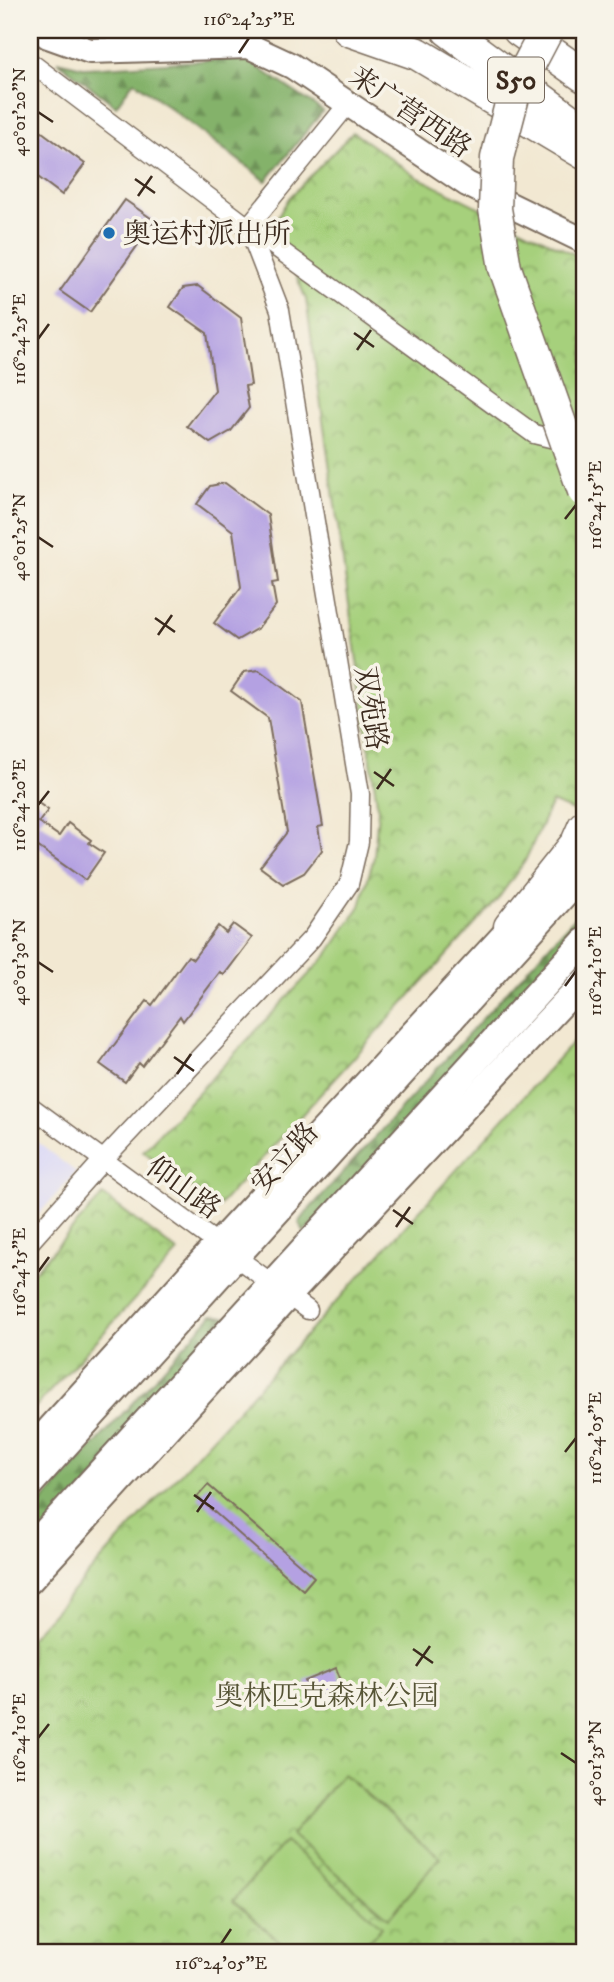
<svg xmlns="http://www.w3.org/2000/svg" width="614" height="1982" viewBox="0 0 614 1982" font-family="'IM FELL DW Pica','Noto Serif SC',serif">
<defs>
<pattern id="forest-firs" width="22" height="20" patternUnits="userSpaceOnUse" patternTransform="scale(1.75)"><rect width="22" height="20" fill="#84b26b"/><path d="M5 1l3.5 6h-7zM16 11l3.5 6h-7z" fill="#6d9157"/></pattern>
<pattern id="park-crowns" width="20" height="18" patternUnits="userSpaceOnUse" patternTransform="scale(1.75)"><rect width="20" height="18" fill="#a6d07b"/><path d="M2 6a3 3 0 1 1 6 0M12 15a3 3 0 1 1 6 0" fill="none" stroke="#88a964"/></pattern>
</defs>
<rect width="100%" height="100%" fill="#f7f3e8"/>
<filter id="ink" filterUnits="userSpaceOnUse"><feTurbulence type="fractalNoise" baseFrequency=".0143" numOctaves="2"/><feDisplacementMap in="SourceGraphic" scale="14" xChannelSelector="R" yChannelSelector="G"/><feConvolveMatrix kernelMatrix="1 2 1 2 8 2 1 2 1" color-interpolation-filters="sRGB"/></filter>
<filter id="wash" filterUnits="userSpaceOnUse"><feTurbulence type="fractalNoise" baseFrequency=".00686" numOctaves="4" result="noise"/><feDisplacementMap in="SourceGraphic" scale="28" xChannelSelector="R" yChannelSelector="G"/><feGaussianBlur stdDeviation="1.57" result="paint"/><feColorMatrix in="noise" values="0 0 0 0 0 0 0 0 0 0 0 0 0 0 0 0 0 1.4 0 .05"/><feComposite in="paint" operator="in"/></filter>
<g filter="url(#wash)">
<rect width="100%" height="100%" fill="#f2e8d2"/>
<polygon fill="#d9d7f8" points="30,1137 76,1172 30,1224"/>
<g fill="url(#forest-firs)" stroke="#606e44" stroke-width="2">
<polygon points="244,58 323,111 266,181 134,81 116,106 57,61 87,68"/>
<polygon points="584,907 584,941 304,1232 299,1223 307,1212"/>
<polygon points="212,1315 229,1318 30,1552 30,1516"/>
</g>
<g fill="url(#park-crowns)" stroke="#707d4c" stroke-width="2">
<polygon points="353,132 417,177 584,259 584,816 552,802 525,861 497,900 218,1207 143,1151 328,954 360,906 374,857 378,810 306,299 274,223 289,198"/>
<polygon points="584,1030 584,1952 30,1952 30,1638"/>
<polygon points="103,1195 178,1252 30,1413 30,1276"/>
</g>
<g fill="#a6d07b" stroke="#707d4c" stroke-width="2">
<polygon points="343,1774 440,1857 389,1918 291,1835"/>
<polygon points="285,1842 382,1926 360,1952 292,1952 233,1901"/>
</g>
<g id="blocks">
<g fill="#b4a1e2">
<polygon points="30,123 85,164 62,195 30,171"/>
<polygon points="125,200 155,221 90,312 60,291"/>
<polygon points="198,286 241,318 251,385 245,386 249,408 231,431 210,443 187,426 215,390 207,333 170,307 183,288"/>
<polygon points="225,483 268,515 278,582 272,583 276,605 258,628 237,640 214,623 241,587 233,531 197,504 210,486"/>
<polygon points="259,670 302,702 323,826 318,827 322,850 304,873 283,884 260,867 287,832 268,718 231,691 244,672"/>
<polygon points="30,797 48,810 39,822 59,836 68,823 91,840 89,843 104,853 85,880 30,841"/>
<polygon points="233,924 252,938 224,975 220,972 183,1021 180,1016 142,1066 139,1063 125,1082 100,1064 147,1001 152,1005 188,956 193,959 218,926 226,933"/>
<polygon points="208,1485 314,1577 303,1590 197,1497"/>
<polygon points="336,1668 344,1688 313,1700 305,1681"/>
</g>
</g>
</g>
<g filter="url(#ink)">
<use href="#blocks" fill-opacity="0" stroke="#7b6c5d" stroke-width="2"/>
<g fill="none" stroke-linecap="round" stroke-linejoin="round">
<defs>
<g id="street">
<polyline points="30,62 248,227 534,434 571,443"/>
<polyline points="30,1106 308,1310"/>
<polyline points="30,1242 103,1160 312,938 349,884 359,842 360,794 280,310 248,227 348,104"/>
</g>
<g id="secondary">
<polyline points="39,30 48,36 90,51 249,46 292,66 467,184 584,241"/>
<polyline points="30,1450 217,1244 523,914"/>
<polyline points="30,1581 289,1296 584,981"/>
</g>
<g id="primary">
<polyline points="30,1484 584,872"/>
<polyline points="30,1549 584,942"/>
</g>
<g id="highway">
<polyline points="349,30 418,54 584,153"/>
<polyline points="448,30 584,131"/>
<polyline points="519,30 584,76"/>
<polyline points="510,927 577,843 584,827"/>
</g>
</defs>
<use href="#street" stroke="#7b6c5d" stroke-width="21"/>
<use href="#secondary" stroke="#7b6c5d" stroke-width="28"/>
<use href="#primary" stroke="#7b6c5d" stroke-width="30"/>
<use href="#highway" stroke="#7b6c5d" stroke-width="35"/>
<use href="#street" stroke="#fff" stroke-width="18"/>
<use href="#secondary" stroke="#fff" stroke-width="24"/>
<use href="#primary" stroke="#fff" stroke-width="26"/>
<use href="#highway" stroke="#fff" stroke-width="32"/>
<defs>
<polyline id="highway-bridge" points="547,30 514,93 497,158 495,209 505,268 584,491"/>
</defs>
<use href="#highway-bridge" stroke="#7b6c5d" stroke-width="35" stroke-linecap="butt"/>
<use href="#highway-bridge" stroke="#fff" stroke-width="32"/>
</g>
</g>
<path fill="none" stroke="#3b2a1e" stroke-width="2.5" d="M 239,53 L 249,38M 38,112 L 53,122M 135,179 L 155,193M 138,196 L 152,176M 354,333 L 374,347M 38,339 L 49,324M 357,350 L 371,330M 565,519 L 576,505M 38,537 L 53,547M 155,618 L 175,632M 158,635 L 172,615M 374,772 L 394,786M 377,789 L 391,769M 38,805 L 49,791M 38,962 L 53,972M 565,986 L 576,971M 174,1057 L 194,1071M 177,1074 L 191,1054M 393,1210 L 413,1224M 396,1227 L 410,1207M 38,1272 L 49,1257M 565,1452 L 576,1438M 194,1495 L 214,1509M 197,1512 L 211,1492M 413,1649 L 433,1663M 416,1666 L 430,1646M 38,1738 L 49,1724M 561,1753 L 576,1763M 221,1944 L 231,1929"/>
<circle fill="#1f6fb2" stroke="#f7f3e8" stroke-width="2.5" cx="109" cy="233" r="7"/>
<g text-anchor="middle" stroke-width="7" stroke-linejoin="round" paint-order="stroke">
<rect fill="#f7f3e8" stroke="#73665b" stroke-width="2" x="488" y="57.5" width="56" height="45" rx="5"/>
<g font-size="26" font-weight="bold" fill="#3b2a1e">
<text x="516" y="89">S50</text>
</g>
<g font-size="28" fill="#3b2a1e" stroke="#f7f3e8">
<text transform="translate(411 111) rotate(34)" y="10">来广营西路</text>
<text transform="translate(372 708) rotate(81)" y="10">双苑路</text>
<text transform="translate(284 1157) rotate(-48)" y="10">安立路</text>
<text transform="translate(184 1187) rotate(36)" y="10">仰山路</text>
</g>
<g font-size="28" fill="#3b2a1e" stroke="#f7f3e8" text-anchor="start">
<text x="123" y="243">奥运村派出所</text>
</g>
<g font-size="28" fill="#565435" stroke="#f7f3e8">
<text x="327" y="1705">奥林匹克森林公园</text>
</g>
</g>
<rect width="614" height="1982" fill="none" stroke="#f7f3e8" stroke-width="77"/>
<rect x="38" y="38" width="538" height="1906" fill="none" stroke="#3b2a1e" stroke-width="2.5"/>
<g font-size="18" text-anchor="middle" fill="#3b2a1e">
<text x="249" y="25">116°24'25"E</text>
<text transform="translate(19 112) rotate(-90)" y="6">40°01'20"N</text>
<text transform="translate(19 339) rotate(-90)" y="6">116°24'25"E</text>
<text transform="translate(595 505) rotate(-90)" y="6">116°24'15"E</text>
<text transform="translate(19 537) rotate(-90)" y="6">40°01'25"N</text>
<text transform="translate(19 805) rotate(-90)" y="6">116°24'20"E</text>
<text transform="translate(19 962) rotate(-90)" y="6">40°01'30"N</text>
<text transform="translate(595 971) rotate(-90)" y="6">116°24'10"E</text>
<text transform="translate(19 1272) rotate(-90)" y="6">116°24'15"E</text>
<text transform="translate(595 1438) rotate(-90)" y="6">116°24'05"E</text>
<text transform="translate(19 1738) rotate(-90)" y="6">116°24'10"E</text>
<text transform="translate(595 1763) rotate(-90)" y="6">40°01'35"N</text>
<text x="221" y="1969">116°24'05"E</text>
</g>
</svg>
